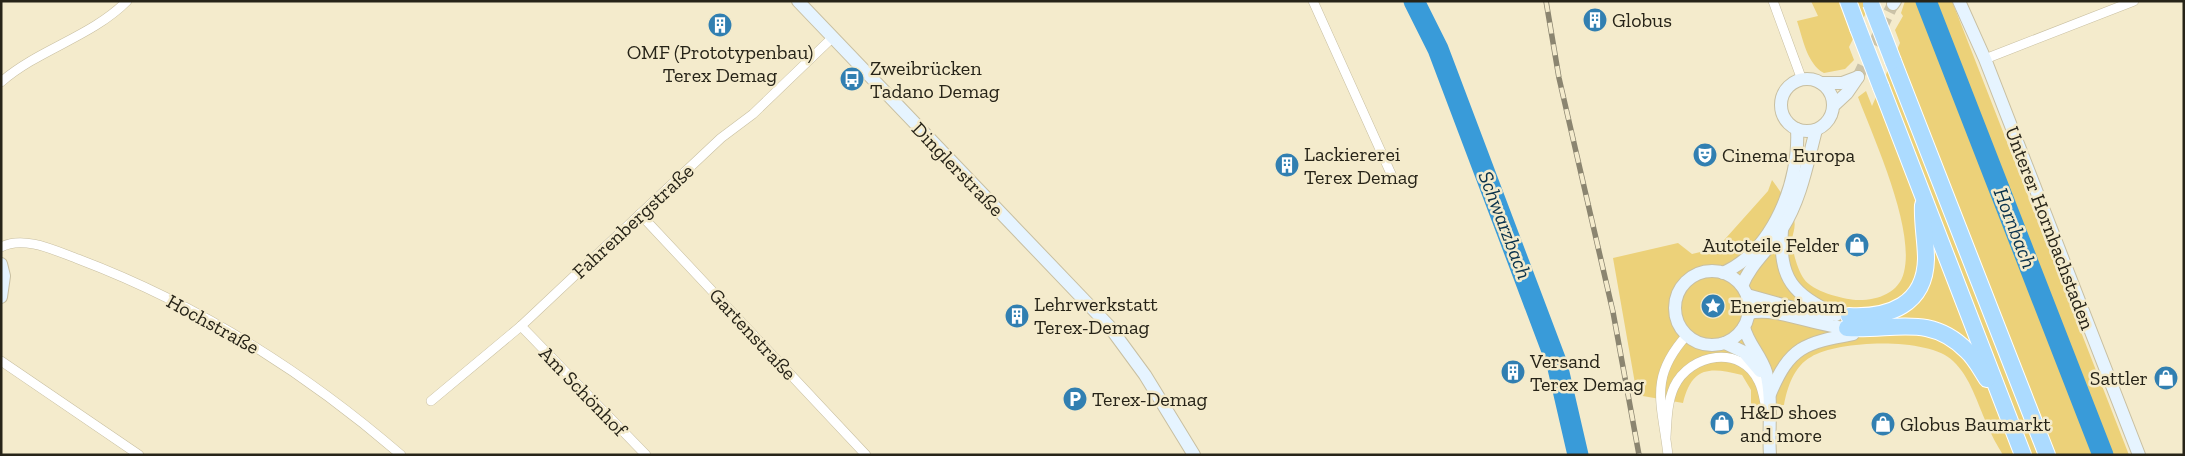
<svg xmlns="http://www.w3.org/2000/svg" width="2185" height="456" viewBox="0 0 2185 456" font-family="'Zilla Slab',serif">
<rect width="100%" height="100%" fill="#f4ebcc"/>
<g fill="#ecd179">
<path d="M 1811,1 L 1872,1 L 1849,47 L 1854,60 L 1845,69 L 1824,73 C 1807,64 1803,39 1797,21 L 1818,16 Z"/>
<path d="M 1905,1 L 1952,1 L 2129,455 L 2003,455 C 1997,445 1991,435 1987,424 C 1977,403 1971,378 1953,361 C 1929,337 1839,340 1811,357 C 1794,366 1787,388 1784,405 L 1751,407 L 1751,390 L 1742,375 C 1710,367 1692,366 1683,403 L 1637,395 L 1613,258 L 1678,243 L 1692,254 L 1717,248 L 1768,191 L 1772,180 C 1781,192 1790,206 1794,220 C 1796,226 1793,233 1792,239 C 1792,250 1797,269 1804,279 C 1812,291 1842,299 1856,300 C 1875,301 1899,294 1904,272 C 1915,228 1874,139 1858,97 L 1866,91 L 1872,106 L 1900,43 L 1895,30 L 1903,16 L 1901,13 Z"/>
</g>
<g fill="none" stroke-linecap="round" stroke-linejoin="round">
<g stroke="#399bd9" stroke-width="21">
<polyline points="1414,1 1438,49 1557,364 1578,455"/>
<polyline points="1926,1 2103,455"/>
</g>
<polyline stroke="#cbc3a8" stroke-width="12" stroke-dasharray="12 6" stroke-linecap="butt" points="1858,77 1893,4"/>
<defs>
<g id="street">
<polyline points="1313,1 1392,176"/>
<polyline points="1773,1 1802,80"/>
<polyline points="1985,59 2134,1"/>
<path d="M 1,82 C 39,49 91,37 127,1"/>
<polyline points="640,214 866,455"/>
<path d="M 1,247 C 24,235 56,251 78,259 C 197,304 305,372 401,455"/>
<polyline points="521,326 646,455"/>
<polyline points="1,361 139,455"/>
<polyline points="431,401 521,326 721,138 753,114 832,38"/>
<path d="M 1666,437 C 1667,420 1667,403 1674,387 C 1690,353 1742,344 1759,382 C 1763,390 1764,400 1766,408"/>
<path d="M 1668,455 C 1662,403 1648,378 1687,335"/>
</g>
<g id="secondary">
<polyline points="798,1 1109,326 1145,375 1194,455"/>
<polyline points="1959,1 1985,59 2139,455"/>
<polyline points="1893,4 1895,1"/>
<circle cx="1807" cy="105" r="26"/>
<polyline points="1821,83 1842,83 1858,77"/>
<polyline points="1833,106 1847,93 1858,77"/>
<path d="M 1782,229 C 1779,280 1792,293 1836,315"/>
<polyline points="1,264 4,276 1,297"/>
<circle cx="1712" cy="308" r="37"/>
<path d="M 1723,273 C 1774,250 1800,181 1797,129"/>
<path d="M 1742,286 C 1750,264 1770,249 1782,229 C 1801,199 1807,164 1816,130"/>
<polyline points="1747,295 1819,315 1830,315"/>
<path d="M 1749,313 C 1778,307 1815,326 1847,328"/>
<path d="M 1744,327 C 1748,344 1761,355 1766,372 C 1773,399 1768,428 1770,455"/>
<polyline points="1725,343 1744,352 1760,371"/>
<path d="M 1770,394 C 1790,346 1805,343 1853,334"/>
</g>
<g id="highway">
<polyline points="1848,1 1858,28"/>
<polyline points="1893,61 2047,455"/>
<polyline points="1881,87 2023,455"/>
<path d="M 1849,316 C 1889,318 1925,305 1926,259 C 1926,241 1922,223 1923,205"/>
<path d="M 1847,328 C 1894,331 1930,313 1967,351 C 1975,358 1981,370 1987,379"/>
</g>
</defs>
<use href="#street" stroke="#c8bfa1" stroke-width="10"/>
<use href="#secondary" stroke="#c8bfa1" stroke-width="14"/>
<use href="#highway" stroke="#fff" stroke-width="18"/>
<use href="#street" stroke="#fff" stroke-width="9"/>
<use href="#secondary" stroke="#e6f4ff" stroke-width="12"/>
<use href="#highway" stroke="#acdbff" stroke-width="16"/>
<defs>
<polyline id="rail" points="1546,1 1559,78 1613,312 1639,455"/>
</defs>
<use href="#rail" stroke="#8b8570" stroke-width="5.5"/>
<use href="#rail" stroke="#f4ebcc" stroke-width="4" stroke-dasharray="11" stroke-linecap="butt"/>
<defs>
<g id="highway-bridge">
<polyline points="1871,4 1893,61"/>
<polyline points="1858,28 1881,87"/>
</g>
</defs>
<use href="#highway-bridge" stroke="#fff" stroke-width="18" stroke-linecap="butt"/>
<use href="#highway-bridge" stroke="#acdbff" stroke-width="16"/>
</g>
<defs>
<symbol id="building-disc" viewBox="-11 -11 22 22"><circle r="9.5" fill="#317fb1" stroke="#f4ebcc"/><path d="M-4-6H4V6H1V3H-1V6H-4ZM-2.5-4.3h1.7v1.8h-1.7ZM.8-4.3h1.7v1.8H.8ZM-2.5-1h1.7V.8h-1.7ZM.8-1h1.7V.8H.8Z" fill="#fff"/></symbol>
<symbol id="bus-disc" viewBox="-11 -11 22 22"><circle r="9.5" fill="#317fb1" stroke="#f4ebcc"/><path d="M-5-6H5V4H4V6H2V4H-2V6H-4V4H-5ZM-3.5-4V0h7V-4ZM-3.5 1.2v1.5H-2V1.2ZM2 1.2v1.5H3.5V1.2Z" fill="#fff"/></symbol>
<symbol id="theatre-disc" viewBox="-11 -11 22 22"><circle r="9.5" fill="#317fb1" stroke="#f4ebcc"/><path d="M-5-5.5Q0-4 5-5.5V0Q5 5 0 6Q-5 5-5 0ZM-3.3-2.5H-1v1.5H-3.3ZM1-2.5H3.3v1.5H1ZM-2.8 1Q0 5.5 2.8 1Z" fill="#fff"/></symbol>
<symbol id="shop-disc" viewBox="-11 -11 22 22"><circle r="9.5" fill="#317fb1" stroke="#f4ebcc"/><path d="M-5-2.5h2.3a2.7 3.5 0 0 1 5.4 0H5L5.5 6h-11ZM-1.5-2.5h3a1.5 2.3 0 0 0-3 0Z" fill="#fff"/></symbol>
<symbol id="sight-disc" viewBox="-11 -11 22 22"><circle r="9.5" fill="#317fb1" stroke="#f4ebcc"/><path d="M0-6L1.8-2.2L6-1.7L2.9 1.2L3.7 5.4L0 3.3L-3.7 5.4L-2.9 1.2L-6-1.7L-1.8-2.2Z" fill="#fff"/></symbol>
<symbol id="parking-disc" viewBox="-11 -11 22 22"><circle r="9.5" fill="#317fb1" stroke="#f4ebcc"/><path d="M-3.5-5.5H1a3.5 3.5 0 0 1 0 7H-1V5.5H-3.5ZM-1-3.4V-.6H.8a1.4 1.4 0 0 0 0-2.8Z" fill="#fff"/></symbol>
</defs>
<g fill-rule="evenodd">
<use href="#building-disc" x="1581" y="6" width="28" height="28"/>
<use href="#building-disc" x="706" y="11" width="28" height="28"/>
<use href="#bus-disc" x="838" y="65" width="28" height="28"/>
<use href="#theatre-disc" x="1691" y="141" width="28" height="28"/>
<use href="#building-disc" x="1273" y="151" width="28" height="28"/>
<use href="#shop-disc" x="1843" y="231" width="28" height="28"/>
<use href="#sight-disc" x="1699" y="292" width="28" height="28"/>
<use href="#building-disc" x="1003" y="302" width="28" height="28"/>
<use href="#building-disc" x="1499" y="358" width="28" height="28"/>
<use href="#shop-disc" x="2152" y="364" width="28" height="28"/>
<use href="#parking-disc" x="1061" y="385" width="28" height="28"/>
<use href="#shop-disc" x="1708" y="409" width="28" height="28"/>
<use href="#shop-disc" x="1869" y="410" width="28" height="28"/>
</g>
<g text-anchor="middle" stroke-width="5" stroke-linejoin="round" paint-order="stroke">
<g font-size="20" fill="#272418" stroke="#f4ebcc" text-anchor="start">
<text x="1612" y="27">Globus</text>
<text x="720" y="59" text-anchor="middle">OMF (Prototypenbau)<tspan x="720" dy="23">Terex Demag</tspan></text>
<text x="870" y="75">Zweibrücken<tspan x="870" dy="23">Tadano Demag</tspan></text>
<text x="1304" y="161">Lackiererei<tspan x="1304" dy="23">Terex Demag</tspan></text>
<text x="1722" y="162">Cinema Europa</text>
<text x="1840" y="252" text-anchor="end">Autoteile Felder</text>
<text x="1034" y="311">Lehrwerkstatt<tspan x="1034" dy="23">Terex-Demag</tspan></text>
<text x="1730" y="313">Energiebaum</text>
<text x="1530" y="368">Versand<tspan x="1530" dy="23">Terex Demag</tspan></text>
<text x="2148" y="385" text-anchor="end">Sattler</text>
<text x="1092" y="406">Terex-Demag</text>
<text x="1740" y="419">H&amp;D shoes<tspan x="1740" dy="23">and more</tspan></text>
<text x="1900" y="431">Globus Baumarkt</text>
</g>
<g font-size="20" fill="#272418" stroke="#f4ebcc">
<text transform="translate(958 169) rotate(46)" y="7">Dinglerstraße</text>
<text transform="translate(633 221) rotate(-43)" y="7">Fahrenbergstraße</text>
<text transform="translate(2050 228) rotate(69)" y="7">Unterer Hornbachstaden</text>
<text transform="translate(213 324) rotate(29)" y="7">Hochstraße</text>
<text transform="translate(753 334) rotate(47)" y="7">Gartenstraße</text>
<text transform="translate(583 391) rotate(46)" y="7">Am Schönhof</text>
</g>
<g font-size="21" font-style="italic" fill="#09324c" stroke="#f4ebcc">
<text transform="translate(1505 225) rotate(69)" y="7">Schwarzbach</text>
<text transform="translate(2015 228) rotate(69)" y="7">Hornbach</text>
</g>
</g>
<rect width="2185" height="456" fill="none" stroke="#272418" stroke-width="5"/>
</svg>
